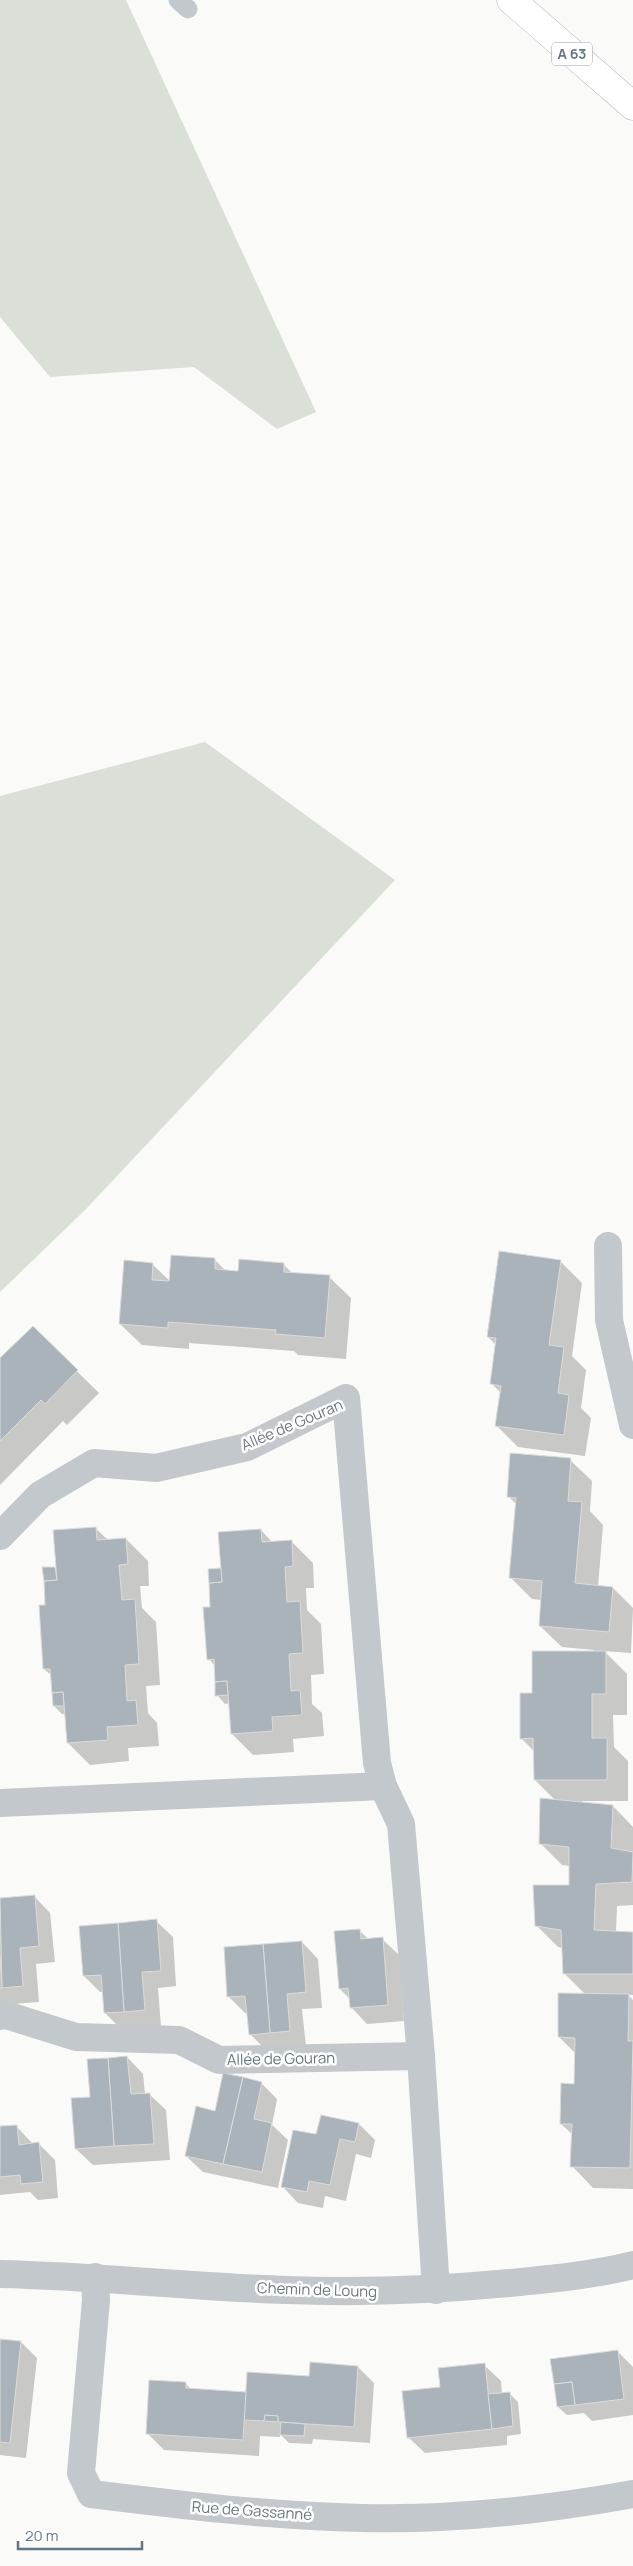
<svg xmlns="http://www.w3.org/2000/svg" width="633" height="2566" viewBox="0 0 633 2566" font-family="Manrope,sans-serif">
<rect width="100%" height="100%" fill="#fafaf8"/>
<g fill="#dadfd7">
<polygon points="0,0 126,0 316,412 277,429 194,367 50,377 0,317"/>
<polygon points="205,742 395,880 86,1209 0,1292 0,796"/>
</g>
<g fill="#0003">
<polygon points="215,1260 226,1271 239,1272 283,1264 293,1274 329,1277 351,1298 346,1359 298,1355 294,1351 189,1343 189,1349 142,1345 120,1324 152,1264 171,1282"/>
<polygon points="560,1261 582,1283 572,1356 586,1370 581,1408 591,1418 585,1456 518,1447 497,1426 501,1393 491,1383 496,1345 488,1337"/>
<polygon points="33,1328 99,1393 67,1425 63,1421 0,1485 0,1359"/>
<polygon points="570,1460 592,1481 590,1511 603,1525 598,1587 613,1588 633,1608 631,1653 604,1651 627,1674 627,1715 613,1715 614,1747 628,1761 628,1801 582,1801 582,1803 613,1806 633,1827 633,1905 617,1906 616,1932 633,1933 633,1995 628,1995 633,2000 633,2189 593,2188 572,2166 573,2135 561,2124 575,2085 576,2054 559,2037 585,1994 564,1973 563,1948 558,1947 536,1925 570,1887 570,1866 562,1865 540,1843 556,1801 535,1780 534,1751 521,1738 533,1694 594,1650 562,1647 540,1626 542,1600 532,1599 510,1577 516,1504 508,1496"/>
<polygon points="95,1528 108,1540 126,1539 148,1561 149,1586 140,1586 142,1608 156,1622 160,1685 146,1686 148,1713 157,1723 159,1746 128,1748 129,1761 90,1765 68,1743 66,1714 62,1714 54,1706 52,1676 44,1669 46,1606 55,1568 57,1570"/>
<polygon points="261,1530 273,1543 291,1541 313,1563 314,1588 306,1588 307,1610 321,1624 324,1674 311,1675 312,1704 322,1713 324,1736 293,1739 294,1752 253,1755 232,1734 230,1703 225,1704 217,1695 215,1666 209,1659 212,1608 220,1570"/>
<polygon points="34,1896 50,1913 55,1962 36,1964 39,2002 0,2005 0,1899"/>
<polygon points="156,1921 173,1937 176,1986 158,1988 161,2026 121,2029 105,2013 104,1992 100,1992 84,1976"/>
<polygon points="359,1930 369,1940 382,1939 399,1955 404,2021 367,2024 351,2007 350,1999 340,1989"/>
<polygon points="302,1942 318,1959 322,2008 302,2009 306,2047 266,2050 250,2034 248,2013 245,2013 229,1997"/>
<polygon points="127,2057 143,2074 145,2094 149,2094 166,2110 170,2160 93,2165 76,2149 91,2098"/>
<polygon points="261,2083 277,2099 272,2125 288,2140 278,2188 203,2172 186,2156 216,2112"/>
<polygon points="359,2124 375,2140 371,2158 356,2154 346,2201 325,2196 323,2208 298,2203 282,2186 317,2136"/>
<polygon points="16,2126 33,2144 39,2144 55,2160 58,2198 38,2200 30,2192 0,2195 0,2128"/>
<polygon points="0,2340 21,2342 37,2358 26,2458 0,2455"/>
<polygon points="617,2351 633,2367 633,2415 592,2421 584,2413 567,2415 558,2407"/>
<polygon points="484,2365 501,2381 502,2394 509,2393 518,2402 521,2434 507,2436 507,2445 425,2453 408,2437 442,2388"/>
<polygon points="358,2367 374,2383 370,2443 313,2439 312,2444 289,2443 280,2434 280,2437 260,2436 259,2456 164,2450 147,2433 185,2383 192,2390 247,2393"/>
</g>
<g fill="#aab3b9" stroke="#dcdcda">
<polygon points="499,1251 561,1260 549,1345 564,1347 558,1393 569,1395 564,1435 495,1426 501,1386 490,1384 496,1338 487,1337"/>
<polygon points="171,1255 215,1258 215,1269 238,1271 239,1259 284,1263 284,1272 330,1275 325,1338 275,1334 276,1330 168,1322 168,1328 119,1324 124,1260 153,1263 152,1280 169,1281"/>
<polygon points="33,1326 78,1370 45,1404 41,1400 0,1441 0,1358"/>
<polygon points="510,1453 571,1458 568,1501 582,1502 575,1583 613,1587 609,1632 539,1626 542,1581 509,1578 516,1498 507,1497"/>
<polygon points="96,1527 97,1540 126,1538 128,1564 119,1565 122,1600 135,1599 139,1664 125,1665 127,1701 136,1700 138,1725 107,1727 108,1740 67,1743 63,1692 52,1693 50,1669 43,1669 39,1605 45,1605 44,1581 57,1580 53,1530"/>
<polygon points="261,1529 262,1542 292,1540 293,1566 285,1567 287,1602 300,1601 303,1653 289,1654 291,1691 300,1690 302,1715 272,1717 273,1731 231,1734 227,1681 215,1682 214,1659 207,1660 203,1607 210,1607 209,1583 222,1582 218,1532"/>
<polygon points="42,1567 55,1567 57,1580 44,1581"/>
<polygon points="221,1568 222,1582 209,1583 208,1569"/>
<polygon points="532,1651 606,1651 606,1694 592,1694 592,1738 607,1738 607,1780 534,1780 533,1738 520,1739 520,1693 532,1693"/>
<polygon points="227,1681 228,1695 215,1696 215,1682"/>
<polygon points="63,1692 64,1706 53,1706 52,1693"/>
<polygon points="540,1798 613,1805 611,1848 633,1852 632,1882 596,1884 594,1930 633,1932 633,1974 563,1974 561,1930 535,1926 533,1885 569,1885 569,1847 539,1844"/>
<polygon points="35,1895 39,1946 20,1948 23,1986 2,1988 0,1898"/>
<polygon points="157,1919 161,1971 142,1972 145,2010 124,2012 118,1923"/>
<polygon points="118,1923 124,2012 104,2013 101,1975 83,1976 79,1926"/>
<polygon points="360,1929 361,1939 383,1937 388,2005 350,2008 348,1988 339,1989 334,1931"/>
<polygon points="302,1941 306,1992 287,1994 290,2031 270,2033 263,1944"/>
<polygon points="263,1944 270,2033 249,2035 245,1996 227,1997 224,1947"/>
<polygon points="0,1956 2,1988 0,1988"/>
<polygon points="558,1993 629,1994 628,2041 633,2041 630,2168 570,2167 572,2124 560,2124 561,2083 574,2084 575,2038 558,2037"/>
<polygon points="127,2056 131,2094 150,2093 154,2144 114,2146 108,2058"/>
<polygon points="108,2058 114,2146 75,2149 71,2098 90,2097 87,2059"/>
<polygon points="223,2073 243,2077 223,2164 185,2156 196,2106 215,2111"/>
<polygon points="243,2077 262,2082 254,2119 272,2123 262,2172 223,2164"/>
<polygon points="321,2115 359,2123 355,2142 340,2139 330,2185 309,2181 307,2192 281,2187 293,2130 316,2134"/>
<polygon points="17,2125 19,2145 39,2142 43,2182 21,2184 20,2175 0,2177 0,2126"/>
<polygon points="0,2339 21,2341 10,2443 0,2442"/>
<polygon points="618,2350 624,2399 575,2405 572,2382 554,2384 550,2359"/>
<polygon points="310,2362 358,2366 354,2427 278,2422 278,2416 265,2415 264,2421 244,2420 247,2372 309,2376"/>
<polygon points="485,2363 492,2429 407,2438 402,2391 440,2387 438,2368"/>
<polygon points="149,2380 186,2382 186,2388 246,2392 243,2440 146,2434"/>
<polygon points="572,2382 575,2405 557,2407 554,2384"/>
<polygon points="510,2392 513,2426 492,2429 488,2394"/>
<polygon points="265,2415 278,2416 278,2422 264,2421"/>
<polygon points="281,2422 305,2424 304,2436 280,2435"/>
</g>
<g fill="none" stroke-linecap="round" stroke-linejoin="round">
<defs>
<polyline id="motorway" points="511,0 633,106"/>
</defs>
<use href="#motorway" stroke="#b4b9bd" stroke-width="29"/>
<polyline stroke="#c3c8cc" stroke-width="19" points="178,0 188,9"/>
<g stroke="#c3c8cc" stroke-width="28">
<polyline points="608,1246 609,1320 633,1425"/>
<polyline points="0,1536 40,1495 94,1463 156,1468 247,1447 346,1398 377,1763 383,1786 401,1824 421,2056 436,2290"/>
<polyline points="0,1803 383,1786"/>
<polyline points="0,2016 6,2015 76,2037 179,2040 219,2060 421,2056"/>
<path d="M 0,2274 C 96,2276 191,2287 287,2290 C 362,2293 435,2290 510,2283 C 551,2279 593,2275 633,2265"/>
<path d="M 95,2277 L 96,2300 L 81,2473 L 91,2494 C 181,2505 271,2516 362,2518 C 452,2520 545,2510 633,2494"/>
</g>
<use href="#motorway" stroke="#fff" stroke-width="28"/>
</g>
<g text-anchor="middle" stroke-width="5" stroke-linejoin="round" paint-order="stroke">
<rect fill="#fff" stroke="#939fa8" stroke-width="1" x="552" y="42.5" width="40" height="23" rx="4"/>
<g font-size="14" font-weight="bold" fill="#657683">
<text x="572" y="59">A 63</text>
</g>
<g font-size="15" fill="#657683" stroke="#fff">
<text transform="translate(292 1425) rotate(-23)" y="5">Allée de Gouran</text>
<text transform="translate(281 2059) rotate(-1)" y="5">Allée de Gouran</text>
<text transform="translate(317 2290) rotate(2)" y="5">Chemin de Loung</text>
<text transform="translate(252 2511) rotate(4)" y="5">Rue de Gassanné</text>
</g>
</g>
<path d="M18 2541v8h124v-8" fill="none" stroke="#657683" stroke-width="2.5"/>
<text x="25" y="2541" font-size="15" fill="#657683" stroke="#ffffff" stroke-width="4" paint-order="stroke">20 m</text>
</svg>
